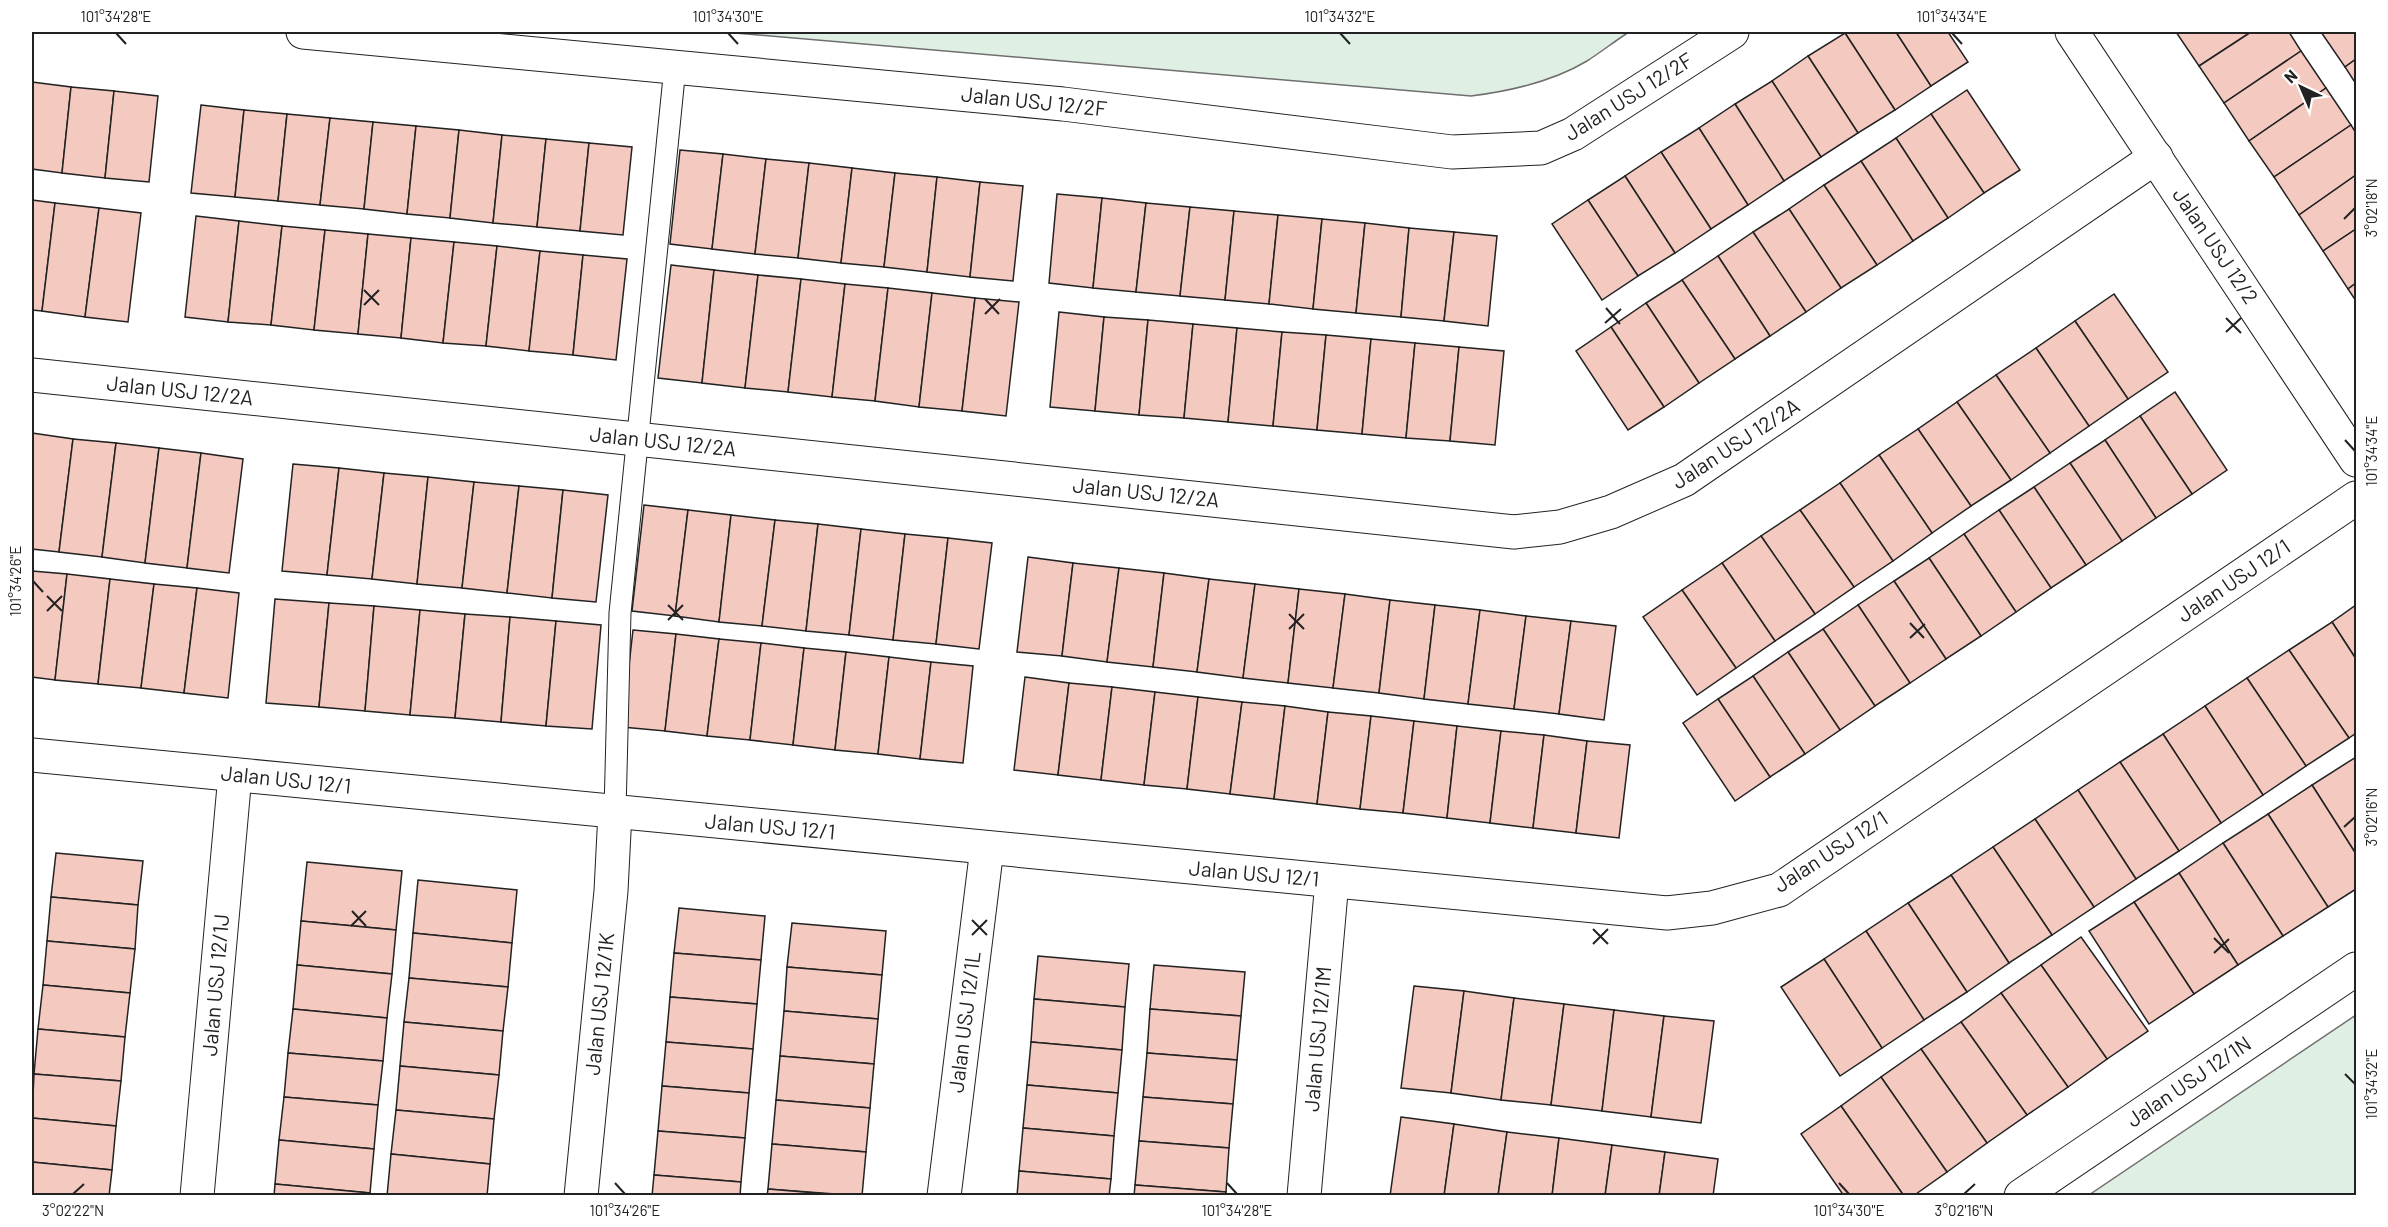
<svg xmlns="http://www.w3.org/2000/svg" width="2388" height="1227" viewBox="0 0 2388 1227" font-family="Barlow,sans-serif">
<rect width="100%" height="100%" fill="#fff"/>
<g fill="#e0efe3" stroke="#6f6f6f" stroke-width="1.5">
<path d="M 723,32 L 1629,32 C 1615,41 1601,52 1587,61 C 1552,82 1511,91 1471,96 Z"/>
<polygon points="2356,1015 2356,1195 2089,1195"/>
</g>
<g fill="#f3c9c0" stroke="#222" stroke-width="1.5">
<polygon points="1847,32 1896,32 1931,86 1895,110 1845,33"/>
<polygon points="1896,32 1948,32 1968,62 1931,86"/>
<polygon points="2176,32 2251,32 2199,66"/>
<polygon points="2251,32 2289,32 2301,51 2224,103 2199,66"/>
<polygon points="2321,32 2356,32 2356,59 2345,67"/>
<polygon points="1845,33 1895,110 1858,133 1808,56"/>
<polygon points="2301,51 2326,88 2249,141 2224,103"/>
<polygon points="1808,56 1858,133 1821,157 1772,81"/>
<polygon points="2356,59 2356,84 2345,67"/>
<polygon points="1772,81 1821,157 1784,181 1735,104"/>
<polygon points="32,82 71,87 62,173 32,169"/>
<polygon points="71,87 114,91 105,178 62,173"/>
<polygon points="2326,88 2351,125 2274,177 2249,141"/>
<polygon points="1967,90 2020,170 1984,193 1931,114"/>
<polygon points="114,91 158,96 149,182 105,178"/>
<polygon points="1735,104 1784,181 1748,205 1699,128"/>
<polygon points="201,105 244,110 235,197 191,193"/>
<polygon points="244,110 287,114 278,201 235,197"/>
<polygon points="287,114 330,118 320,205 278,201"/>
<polygon points="1931,114 1984,193 1948,218 1896,138"/>
<polygon points="330,118 373,122 364,209 320,205"/>
<polygon points="373,122 416,126 407,214 364,209"/>
<polygon points="2351,125 2356,133 2356,175 2299,215 2274,177"/>
<polygon points="416,126 459,130 450,218 407,214"/>
<polygon points="1699,128 1748,205 1711,229 1661,152"/>
<polygon points="459,130 502,135 493,223 450,218"/>
<polygon points="502,135 546,139 537,227 493,223"/>
<polygon points="1896,138 1948,218 1913,241 1861,161"/>
<polygon points="546,139 589,143 580,231 537,227"/>
<polygon points="589,143 632,147 623,235 580,231"/>
<polygon points="680,150 723,154 712,249 670,244"/>
<polygon points="1661,152 1711,229 1675,253 1625,176"/>
<polygon points="723,154 766,159 755,254 712,249"/>
<polygon points="766,159 809,163 798,258 755,254"/>
<polygon points="1861,161 1913,241 1877,265 1824,185"/>
<polygon points="809,163 852,168 841,263 798,258"/>
<polygon points="852,168 895,173 884,267 841,263"/>
<polygon points="895,173 937,177 927,272 884,267"/>
<polygon points="2356,175 2356,229 2323,251 2299,215"/>
<polygon points="1625,176 1675,253 1638,276 1588,200"/>
<polygon points="937,177 980,182 970,277 927,272"/>
<polygon points="980,182 1023,186 1013,281 970,277"/>
<polygon points="1824,185 1877,265 1841,288 1789,209"/>
<polygon points="1057,194 1102,198 1093,288 1049,283"/>
<polygon points="1102,198 1146,203 1136,292 1093,288"/>
<polygon points="32,200 55,203 42,311 32,310"/>
<polygon points="1588,200 1638,276 1602,300 1552,224"/>
<polygon points="55,203 99,208 85,317 42,311"/>
<polygon points="1146,203 1190,207 1180,296 1136,292"/>
<polygon points="1190,207 1234,211 1225,300 1180,296"/>
<polygon points="99,208 141,213 128,322 85,317"/>
<polygon points="1789,209 1841,288 1806,312 1753,232"/>
<polygon points="1234,211 1278,215 1269,304 1225,300"/>
<polygon points="1278,215 1322,219 1313,309 1269,304"/>
<polygon points="196,216 239,221 228,322 185,317"/>
<polygon points="1322,219 1365,223 1356,313 1313,309"/>
<polygon points="239,221 282,226 271,325 228,322"/>
<polygon points="1365,223 1409,228 1401,317 1356,313"/>
<polygon points="282,226 325,230 314,330 271,325"/>
<polygon points="1409,228 1454,232 1444,321 1401,317"/>
<polygon points="2356,229 2356,283 2348,289 2323,251"/>
<polygon points="325,230 368,234 358,334 314,330"/>
<polygon points="1454,232 1497,236 1488,326 1444,321"/>
<polygon points="1753,232 1806,312 1770,336 1718,256"/>
<polygon points="368,234 411,238 401,338 358,334"/>
<polygon points="411,238 454,242 443,343 401,338"/>
<polygon points="454,242 497,246 486,346 443,343"/>
<polygon points="497,246 540,251 529,351 486,346"/>
<polygon points="540,251 583,255 573,355 529,351"/>
<polygon points="583,255 627,259 616,360 573,355"/>
<polygon points="1718,256 1770,336 1735,359 1682,280"/>
<polygon points="671,265 714,270 702,383 658,378"/>
<polygon points="714,270 758,275 745,388 702,383"/>
<polygon points="758,275 801,279 788,392 745,388"/>
<polygon points="801,279 845,284 832,397 788,392"/>
<polygon points="1682,280 1735,359 1699,383 1646,303"/>
<polygon points="2356,283 2356,301 2348,289"/>
<polygon points="845,284 888,288 875,401 832,397"/>
<polygon points="888,288 932,293 919,407 875,401"/>
<polygon points="932,293 975,298 962,411 919,407"/>
<polygon points="2114,294 2168,372 2128,399 2075,321"/>
<polygon points="975,298 1019,302 1006,416 962,411"/>
<polygon points="1646,303 1699,383 1664,407 1611,327"/>
<polygon points="1059,312 1104,317 1095,411 1050,407"/>
<polygon points="1104,317 1148,320 1139,415 1095,411"/>
<polygon points="1148,320 1193,324 1184,418 1139,415"/>
<polygon points="2075,321 2128,399 2089,426 2036,348"/>
<polygon points="1193,324 1237,328 1228,422 1184,418"/>
<polygon points="1611,327 1664,407 1628,430 1576,351"/>
<polygon points="1237,328 1282,332 1273,426 1228,422"/>
<polygon points="1282,332 1326,335 1317,430 1273,426"/>
<polygon points="1326,335 1371,339 1362,434 1317,430"/>
<polygon points="1371,339 1415,343 1406,438 1362,434"/>
<polygon points="1415,343 1459,347 1450,441 1406,438"/>
<polygon points="1459,347 1504,351 1495,445 1450,441"/>
<polygon points="2036,348 2089,426 2050,453 1996,375"/>
<polygon points="1996,375 2050,453 2011,480 1957,402"/>
<polygon points="2175,392 2227,470 2192,494 2140,416"/>
<polygon points="1957,402 2011,480 1971,506 1918,429"/>
<polygon points="2140,416 2192,494 2156,518 2105,440"/>
<polygon points="1918,429 1971,506 1932,533 1879,455"/>
<polygon points="32,433 73,439 59,552 32,549"/>
<polygon points="73,439 116,443 102,557 59,552"/>
<polygon points="2105,440 2156,518 2122,541 2070,463"/>
<polygon points="116,443 159,448 145,563 102,557"/>
<polygon points="159,448 201,453 187,568 145,563"/>
<polygon points="201,453 243,459 229,573 187,568"/>
<polygon points="1879,455 1932,533 1893,561 1840,483"/>
<polygon points="2070,463 2122,541 2086,565 2034,487"/>
<polygon points="293,464 339,468 327,575 282,571"/>
<polygon points="339,468 384,473 372,579 327,575"/>
<polygon points="384,473 428,477 417,584 372,579"/>
<polygon points="428,477 474,482 462,588 417,584"/>
<polygon points="474,482 519,486 507,593 462,588"/>
<polygon points="1840,483 1893,561 1854,587 1800,510"/>
<polygon points="519,486 563,490 552,598 507,593"/>
<polygon points="2034,487 2086,565 2051,588 1999,510"/>
<polygon points="563,490 608,495 596,602 552,598"/>
<polygon points="644,505 688,510 675,616 632,611"/>
<polygon points="688,510 731,515 719,622 675,616"/>
<polygon points="1800,510 1854,587 1815,614 1761,536"/>
<polygon points="1999,510 2051,588 2016,612 1964,534"/>
<polygon points="731,515 775,520 762,626 719,622"/>
<polygon points="775,520 818,524 806,631 762,626"/>
<polygon points="818,524 861,529 849,635 806,631"/>
<polygon points="861,529 905,534 893,640 849,635"/>
<polygon points="905,534 948,538 936,644 893,640"/>
<polygon points="1964,534 2016,612 1981,636 1929,558"/>
<polygon points="1761,536 1815,614 1775,641 1722,563"/>
<polygon points="948,538 992,543 979,649 936,644"/>
<polygon points="1028,557 1073,563 1062,656 1017,652"/>
<polygon points="1929,558 1981,636 1946,659 1894,581"/>
<polygon points="1073,563 1119,568 1107,662 1062,656"/>
<polygon points="1722,563 1775,641 1736,668 1682,590"/>
<polygon points="1119,568 1164,573 1153,667 1107,662"/>
<polygon points="32,571 67,574 55,680 32,677"/>
<polygon points="1164,573 1209,579 1197,672 1153,667"/>
<polygon points="67,574 110,579 98,684 55,680"/>
<polygon points="110,579 154,584 141,688 98,684"/>
<polygon points="1209,579 1255,584 1243,678 1197,672"/>
<polygon points="1894,581 1946,659 1910,683 1858,605"/>
<polygon points="154,584 197,588 184,693 141,688"/>
<polygon points="1255,584 1299,589 1288,683 1243,678"/>
<polygon points="197,588 239,593 228,698 184,693"/>
<polygon points="1299,589 1345,594 1333,688 1288,683"/>
<polygon points="1682,590 1736,668 1697,695 1643,617"/>
<polygon points="1345,594 1390,600 1379,693 1333,688"/>
<polygon points="275,599 329,603 319,707 266,703"/>
<polygon points="1390,600 1435,605 1424,699 1379,693"/>
<polygon points="329,603 374,606 365,711 319,707"/>
<polygon points="1435,605 1480,610 1468,704 1424,699"/>
<polygon points="1858,605 1910,683 1875,706 1823,629"/>
<polygon points="2356,605 2356,659 2332,622"/>
<polygon points="374,606 420,610 410,715 365,711"/>
<polygon points="420,610 465,614 455,718 410,715"/>
<polygon points="1480,610 1526,616 1514,709 1468,704"/>
<polygon points="465,614 510,617 501,722 455,718"/>
<polygon points="1526,616 1571,621 1559,714 1514,709"/>
<polygon points="510,617 556,621 546,726 501,722"/>
<polygon points="556,621 601,625 592,729 546,726"/>
<polygon points="1571,621 1616,626 1604,720 1559,714"/>
<polygon points="2332,622 2356,659 2356,733 2349,738 2289,650"/>
<polygon points="1823,629 1875,706 1840,730 1788,652"/>
<polygon points="633,630 676,634 665,731 622,727"/>
<polygon points="676,634 719,639 707,736 665,731"/>
<polygon points="719,639 761,643 750,740 707,736"/>
<polygon points="761,643 804,648 793,745 750,740"/>
<polygon points="804,648 846,652 835,750 793,745"/>
<polygon points="2289,650 2349,738 2306,766 2247,678"/>
<polygon points="846,652 889,657 878,754 835,750"/>
<polygon points="1788,652 1840,730 1805,754 1753,676"/>
<polygon points="889,657 931,662 920,759 878,754"/>
<polygon points="931,662 973,666 963,763 920,759"/>
<polygon points="1753,676 1805,754 1770,777 1718,699"/>
<polygon points="1025,677 1069,683 1058,775 1014,770"/>
<polygon points="2247,678 2306,766 2263,795 2205,706"/>
<polygon points="1069,683 1112,687 1101,780 1058,775"/>
<polygon points="1112,687 1155,692 1144,785 1101,780"/>
<polygon points="1155,692 1198,697 1187,789 1144,785"/>
<polygon points="1198,697 1242,702 1230,794 1187,789"/>
<polygon points="1718,699 1770,777 1735,801 1683,723"/>
<polygon points="1242,702 1285,706 1274,799 1230,794"/>
<polygon points="1285,706 1328,712 1317,804 1274,799"/>
<polygon points="2205,706 2263,795 2221,823 2163,734"/>
<polygon points="1328,712 1371,716 1360,809 1317,804"/>
<polygon points="1371,716 1414,721 1403,813 1360,809"/>
<polygon points="1414,721 1457,726 1447,818 1403,813"/>
<polygon points="1457,726 1501,731 1490,823 1447,818"/>
<polygon points="1501,731 1544,735 1533,828 1490,823"/>
<polygon points="2163,734 2221,823 2179,851 2120,762"/>
<polygon points="1544,735 1587,741 1576,833 1533,828"/>
<polygon points="1587,741 1630,745 1619,838 1576,833"/>
<polygon points="2356,757 2356,854 2312,785"/>
<polygon points="2120,762 2179,851 2136,879 2078,790"/>
<polygon points="2312,785 2356,854 2356,889 2328,907 2268,814"/>
<polygon points="2078,790 2136,879 2094,907 2035,819"/>
<polygon points="2268,814 2328,907 2283,936 2223,843"/>
<polygon points="2035,819 2094,907 2052,935 1993,847"/>
<polygon points="2223,843 2283,936 2238,965 2179,873"/>
<polygon points="1993,847 2052,935 2009,963 1951,875"/>
<polygon points="56,853 143,861 138,905 51,897"/>
<polygon points="307,862 402,871 396,930 301,921"/>
<polygon points="2179,873 2238,965 2194,994 2134,902"/>
<polygon points="1951,875 2009,963 1967,992 1908,903"/>
<polygon points="418,880 517,890 512,943 413,933"/>
<polygon points="51,897 138,905 135,949 47,941"/>
<polygon points="2134,902 2194,994 2149,1024 2089,931"/>
<polygon points="1908,903 1967,992 1924,1020 1866,931"/>
<polygon points="679,908 765,916 761,960 674,953"/>
<polygon points="301,921 396,930 392,974 297,965"/>
<polygon points="792,923 886,931 882,975 787,967"/>
<polygon points="1866,931 1924,1020 1882,1048 1824,959"/>
<polygon points="413,933 512,943 508,987 409,978"/>
<polygon points="2081,937 2148,1031 2107,1059 2041,965"/>
<polygon points="47,941 135,949 130,993 43,985"/>
<polygon points="674,953 761,960 757,1004 670,997"/>
<polygon points="1038,956 1129,964 1125,1007 1034,999"/>
<polygon points="1824,959 1882,1048 1840,1076 1781,987"/>
<polygon points="297,965 392,974 387,1018 293,1009"/>
<polygon points="1154,965 1245,972 1241,1016 1150,1009"/>
<polygon points="2041,965 2107,1059 2068,1087 2001,993"/>
<polygon points="787,967 882,975 878,1019 784,1011"/>
<polygon points="409,978 508,987 503,1031 404,1022"/>
<polygon points="43,985 130,993 125,1037 38,1029"/>
<polygon points="1414,986 1464,991 1451,1093 1401,1088"/>
<polygon points="1464,991 1514,998 1501,1100 1451,1093"/>
<polygon points="2001,993 2068,1087 2027,1115 1961,1022"/>
<polygon points="670,997 757,1004 753,1049 666,1042"/>
<polygon points="1514,998 1564,1004 1551,1105 1501,1100"/>
<polygon points="1034,999 1125,1007 1122,1050 1031,1042"/>
<polygon points="1564,1004 1614,1010 1602,1111 1551,1105"/>
<polygon points="293,1009 387,1018 383,1061 288,1053"/>
<polygon points="1150,1009 1241,1016 1237,1060 1147,1053"/>
<polygon points="1614,1010 1664,1016 1651,1117 1602,1111"/>
<polygon points="784,1011 878,1019 874,1064 780,1056"/>
<polygon points="1664,1016 1714,1021 1701,1123 1651,1117"/>
<polygon points="404,1022 503,1031 499,1075 400,1066"/>
<polygon points="1961,1022 2027,1115 1987,1143 1921,1049"/>
<polygon points="38,1029 125,1037 121,1081 34,1074"/>
<polygon points="666,1042 753,1049 749,1093 662,1086"/>
<polygon points="1031,1042 1122,1050 1118,1093 1027,1085"/>
<polygon points="1921,1049 1987,1143 1947,1172 1881,1077"/>
<polygon points="288,1053 383,1061 378,1105 284,1097"/>
<polygon points="1147,1053 1237,1060 1233,1104 1143,1097"/>
<polygon points="780,1056 874,1064 870,1108 776,1100"/>
<polygon points="400,1066 499,1075 494,1119 396,1110"/>
<polygon points="34,1074 121,1081 116,1126 32,1118"/>
<polygon points="1881,1077 1947,1172 1913,1196 1904,1196 1841,1106"/>
<polygon points="1027,1085 1118,1093 1114,1136 1023,1128"/>
<polygon points="662,1086 749,1093 745,1138 658,1131"/>
<polygon points="284,1097 378,1105 374,1149 279,1140"/>
<polygon points="1143,1097 1233,1104 1229,1148 1139,1141"/>
<polygon points="776,1100 870,1108 866,1152 772,1144"/>
<polygon points="1841,1106 1904,1196 1844,1196 1801,1134"/>
<polygon points="396,1110 494,1119 490,1164 391,1154"/>
<polygon points="1401,1117 1454,1124 1444,1196 1390,1196"/>
<polygon points="32,1118 116,1126 112,1170 32,1162"/>
<polygon points="1454,1124 1507,1132 1498,1196 1444,1196"/>
<polygon points="1023,1128 1114,1136 1111,1179 1019,1171"/>
<polygon points="658,1131 745,1138 741,1182 654,1175"/>
<polygon points="1507,1132 1559,1138 1552,1196 1498,1196"/>
<polygon points="1559,1138 1612,1145 1605,1196 1552,1196"/>
<polygon points="279,1140 374,1149 370,1193 275,1184"/>
<polygon points="1139,1141 1229,1148 1226,1192 1135,1185"/>
<polygon points="772,1144 866,1152 862,1196 768,1189"/>
<polygon points="1612,1145 1665,1152 1659,1196 1605,1196"/>
<polygon points="1665,1152 1718,1159 1713,1196 1659,1196"/>
<polygon points="391,1154 490,1164 487,1196 387,1196"/>
<polygon points="32,1162 112,1170 109,1196 32,1196"/>
<polygon points="1019,1171 1111,1179 1109,1196 1017,1196"/>
<polygon points="654,1175 741,1182 740,1196 652,1196"/>
<polygon points="275,1184 370,1193 370,1196 274,1196"/>
<polygon points="1135,1185 1226,1192 1225,1196 1134,1196"/>
<polygon points="768,1189 851,1196 767,1196"/>
</g>
<g fill="none" stroke-linecap="round" stroke-linejoin="round">
<defs>
<polyline id="service" points="615,812 620,613 675,67"/>
<g id="minor">
<polyline points="303,32 1063,104 1452,152 1541,148 1573,134 1732,32"/>
<polyline points="2072,32 2356,460"/>
<polyline points="32,375 1514,532 1560,527 1611,512 1684,480 2156,157"/>
<polyline points="32,755 1667,913 1712,908 1779,890 2356,498"/>
<polyline points="197,1196 235,775"/>
<polyline points="581,1196 611,891 615,812"/>
<polyline points="944,1196 987,848"/>
<polyline points="1304,1196 1332,881"/>
<polyline points="2021,1196 2356,969"/>
</g>
</defs>
<use href="#service" stroke="#222" stroke-width="23"/>
<use href="#minor" stroke="#222" stroke-width="35"/>
<use href="#service" stroke="#fff" stroke-width="21"/>
<use href="#minor" stroke="#fff" stroke-width="33"/>
</g>
<path fill="none" stroke="#222" stroke-width="2" d="M 116,33 L 126,44M 728,33 L 738,44M 1340,33 L 1350,44M 1952,33 L 1962,44M 2344,219 L 2355,208M 364,290 L 379,305M 985,299 L 999,314M 364,305 L 379,290M 1606,308 L 1620,324M 985,314 L 1000,299M 2226,318 L 2241,333M 1605,323 L 1621,309M 2226,332 L 2241,318M 2345,440 L 2355,451M 33,581 L 43,592M 47,596 L 62,611M 668,605 L 683,620M 47,611 L 62,596M 1289,614 L 1304,629M 668,620 L 683,605M 1910,623 L 1924,638M 1289,629 L 1304,614M 1910,638 L 1925,624M 2344,827 L 2355,817M 352,911 L 366,926M 972,920 L 987,935M 351,926 L 366,911M 1593,929 L 1608,944M 972,935 L 987,920M 2214,938 L 2229,953M 1593,944 L 1608,929M 2214,953 L 2229,939M 2345,1074 L 2355,1084M 615,1183 L 625,1194M 1227,1183 L 1237,1194M 1839,1183 L 1849,1194M 73,1194 L 84,1184M 1964,1194 L 1975,1184"/>
<g text-anchor="middle" stroke-width="4.5" stroke-linejoin="round" paint-order="stroke">
<g font-size="21" fill="#222" stroke="#fff">
<text transform="translate(1629 97) rotate(-32)" y="7">Jalan USJ 12/2F</text>
<text transform="translate(1034 102) rotate(6)" y="7">Jalan USJ 12/2F</text>
<text transform="translate(2215 246) rotate(56)" y="7">Jalan USJ 12/2</text>
<text transform="translate(180 391) rotate(6)" y="7">Jalan USJ 12/2A</text>
<text transform="translate(663 442) rotate(6)" y="7">Jalan USJ 12/2A</text>
<text transform="translate(1736 444) rotate(-33)" y="7">Jalan USJ 12/2A</text>
<text transform="translate(1146 493) rotate(6)" y="7">Jalan USJ 12/2A</text>
<text transform="translate(2234 581) rotate(-34)" y="7">Jalan USJ 12/1</text>
<text transform="translate(286 780) rotate(6)" y="7">Jalan USJ 12/1</text>
<text transform="translate(770 827) rotate(5)" y="7">Jalan USJ 12/1</text>
<text transform="translate(1831 852) rotate(-33)" y="7">Jalan USJ 12/1</text>
<text transform="translate(1254 874) rotate(5)" y="7">Jalan USJ 12/1</text>
<text transform="translate(216 985) rotate(-85)" y="7">Jalan USJ 12/1J</text>
<text transform="translate(600 1004) rotate(-84)" y="7">Jalan USJ 12/1K</text>
<text transform="translate(965 1022) rotate(-83)" y="7">Jalan USJ 12/1L</text>
<text transform="translate(1318 1039) rotate(-85)" y="7">Jalan USJ 12/1M</text>
<text transform="translate(2189 1082) rotate(-34)" y="7">Jalan USJ 12/1N</text>
</g>
</g>
<rect width="2388" height="1227" fill="none" stroke="#ffffff" stroke-width="66"/>
<g transform="translate(2301 87) rotate(316)" stroke="#ffffff" stroke-width="4.5" paint-order="stroke">
<path d="M0-4.5L10 22L0 15L-10 22Z" fill="#222222"/>
<text y="-9" font-size="16" font-weight="bold" text-anchor="middle" fill="#222222">N</text>
</g>
<rect x="33" y="33" width="2322" height="1161" fill="none" stroke="#222" stroke-width="2"/>
<g font-size="15" text-anchor="middle" fill="#222">
<text x="116" y="22">101°34'28"E</text>
<text x="728" y="22">101°34'30"E</text>
<text x="1340" y="22">101°34'32"E</text>
<text x="1952" y="22">101°34'34"E</text>
<text transform="translate(2372 208) rotate(-90)" y="5">3°02'18"N</text>
<text transform="translate(2372 451) rotate(-90)" y="5">101°34'34"E</text>
<text transform="translate(16 581) rotate(-90)" y="5">101°34'26"E</text>
<text transform="translate(2372 817) rotate(-90)" y="5">3°02'16"N</text>
<text transform="translate(2372 1084) rotate(-90)" y="5">101°34'32"E</text>
<text x="73" y="1216">3°02'22"N</text>
<text x="625" y="1216">101°34'26"E</text>
<text x="1237" y="1216">101°34'28"E</text>
<text x="1849" y="1216">101°34'30"E</text>
<text x="1964" y="1216">3°02'16"N</text>
</g>
</svg>
